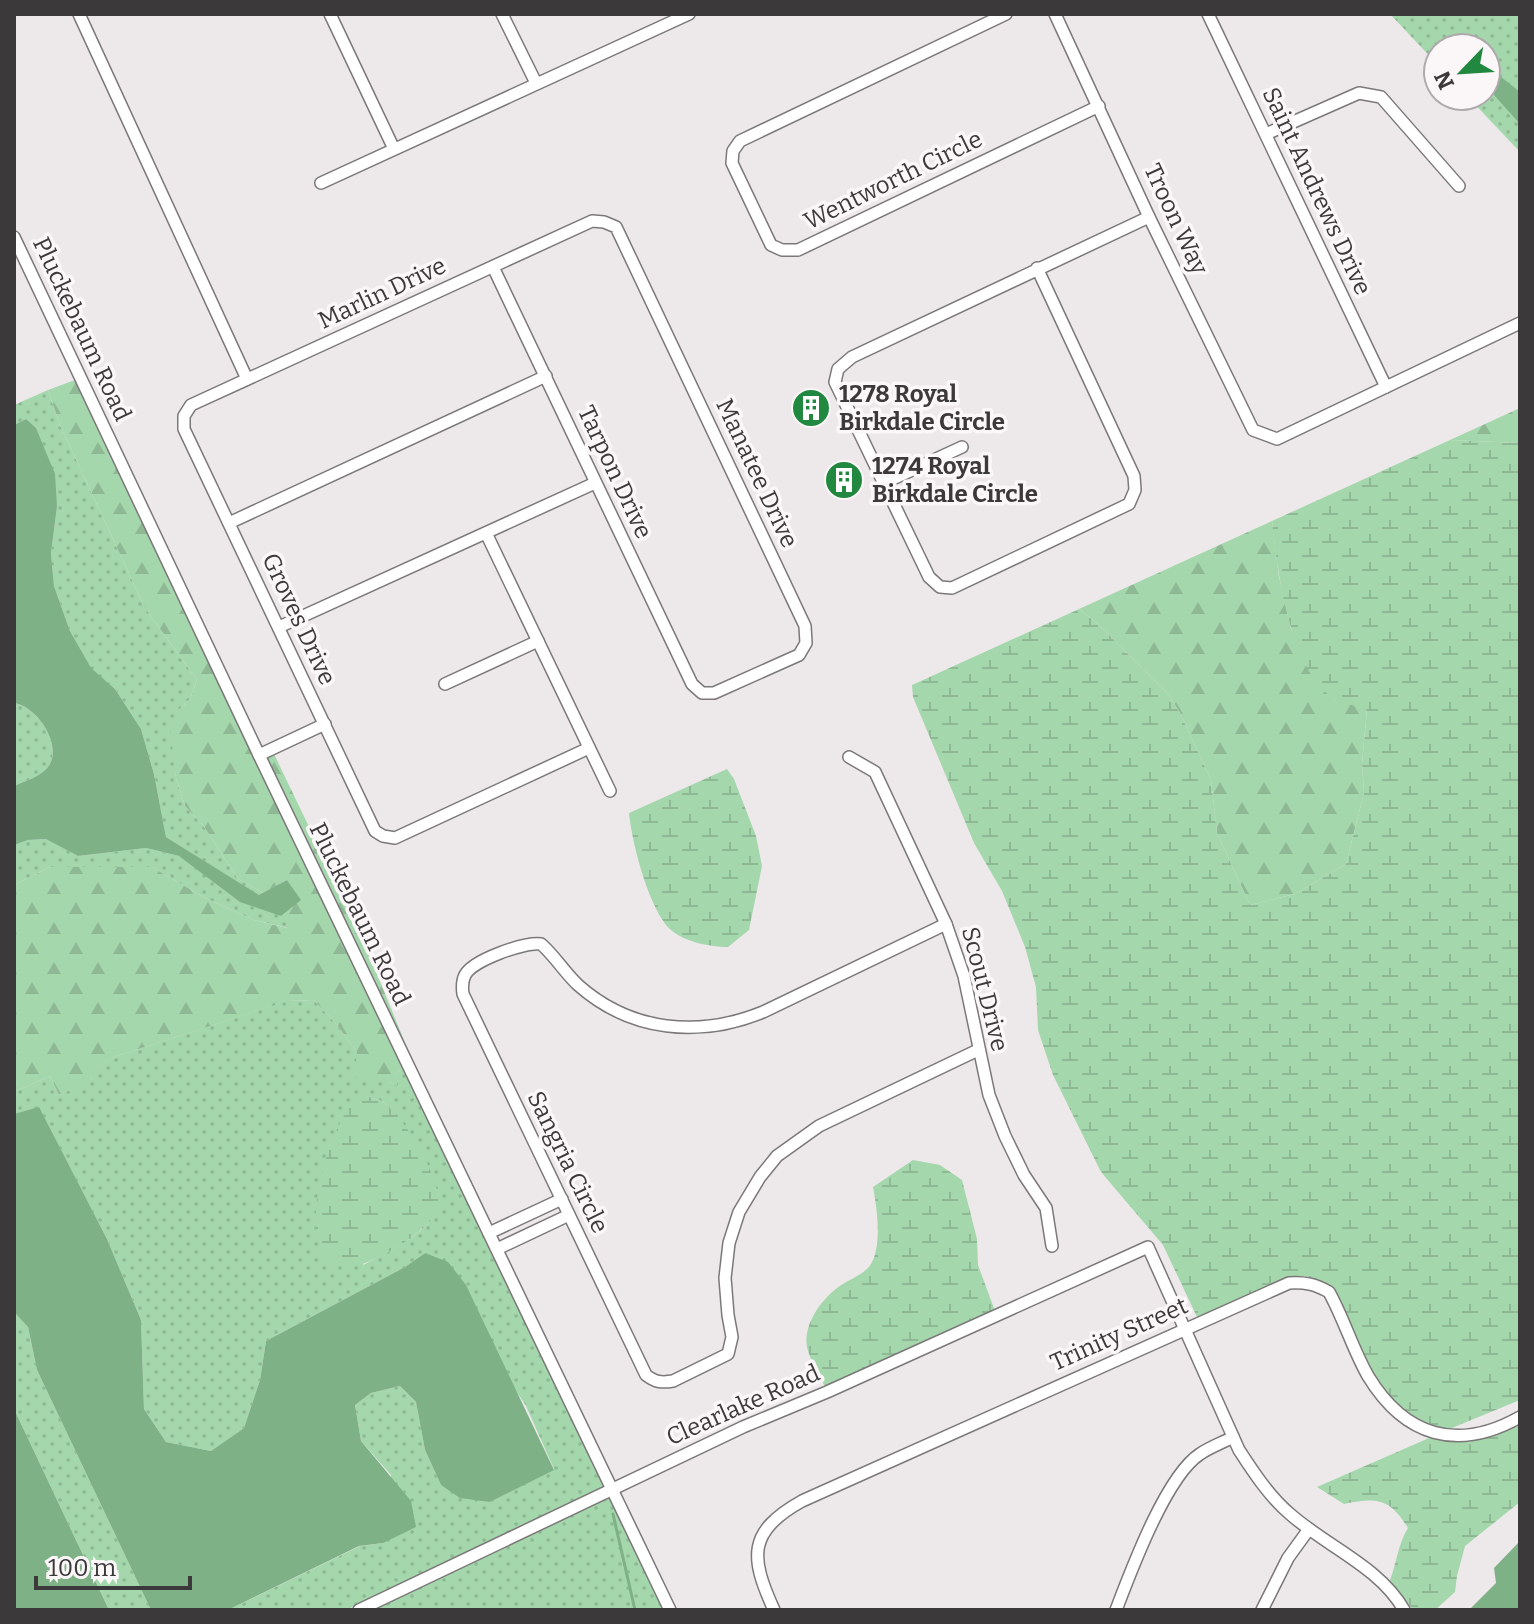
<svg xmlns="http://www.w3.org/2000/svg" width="1534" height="1624" viewBox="0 0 1534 1624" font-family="Bitter,serif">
<defs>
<pattern id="grass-dots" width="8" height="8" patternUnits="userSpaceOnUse" patternTransform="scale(2)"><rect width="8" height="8" fill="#a4d7ab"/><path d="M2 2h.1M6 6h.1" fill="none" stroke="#8eb994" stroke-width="1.8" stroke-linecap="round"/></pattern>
<pattern id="forest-firs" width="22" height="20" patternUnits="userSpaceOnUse" patternTransform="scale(2)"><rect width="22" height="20" fill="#a4d7ab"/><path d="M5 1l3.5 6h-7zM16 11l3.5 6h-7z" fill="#8eb994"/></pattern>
<pattern id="wetland-marsh" width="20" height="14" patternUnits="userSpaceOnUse" patternTransform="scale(2)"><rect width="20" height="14" fill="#a4d7ab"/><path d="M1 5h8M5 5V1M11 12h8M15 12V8" fill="none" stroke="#8eb994"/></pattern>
</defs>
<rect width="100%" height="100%" fill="#ede9eb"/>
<g fill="url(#grass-dots)" fill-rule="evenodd">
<polygon points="1390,14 1520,14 1520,152 1467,96 1486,96 1486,48 1438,48 1438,65"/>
<polygon points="48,390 60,425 145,608 197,680 190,699 179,710 174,754 176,778 185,806 203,825 238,879 264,893 259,896 166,837 154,774 141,729 115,689 91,669 70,631 54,586 51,553 57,507 26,419 14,425 14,405"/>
<path d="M 14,703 C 37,706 64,746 48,767 C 40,777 25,781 14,786 Z"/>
<polygon points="47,839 78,856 146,848 179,856 281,916 284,913 288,928 254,920 207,899 152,867 50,867 14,885 14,845 28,840"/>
<path d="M 314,1000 L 337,1025 L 357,1052 L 390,1082 L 396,1085 L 396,1073 L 403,1068 L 605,1486 L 346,1610 L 228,1610 L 360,1546 L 383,1543 L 391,1475 L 361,1441 L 355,1405 L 371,1393 L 400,1386 L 416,1402 L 425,1450 L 441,1485 L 490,1502 L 554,1469 L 526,1406 L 425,1253 L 405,1267 L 266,1341 L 260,1380 L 244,1428 L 211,1451 L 166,1442 L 144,1409 L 141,1320 L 107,1239 L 39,1108 L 14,1114 L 14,1092 L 50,1076 L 59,1095 L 92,1079 L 89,1073 L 117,1056 L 287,1001 ZM 366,1096 C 372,1098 378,1099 383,1102 C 402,1117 447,1187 437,1210 C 426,1235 386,1253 363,1265 Z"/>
<polygon points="14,1312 28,1327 37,1370 151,1610 109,1610 14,1409"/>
<polygon points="609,1496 663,1610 371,1610"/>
</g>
<g fill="url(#forest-firs)">
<polygon points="75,380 403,1068 396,1073 397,1086 390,1082 354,1077 357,1052 337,1025 314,1000 288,1001 117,1056 90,1073 92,1080 59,1095 50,1076 14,1092 14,885 50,867 152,867 207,899 254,920 287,928 284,913 300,900 287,880 264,893 238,879 203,825 185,806 176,778 170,727 179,710 190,699 197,680 145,608 60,425 48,390"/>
<polygon points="1520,408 1520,443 1450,440"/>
<polygon points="1272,521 1279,577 1291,629 1335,699 1367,709 1362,763 1364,793 1346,864 1295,894 1250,905 1217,833 1211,780 1180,713 1168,694 1098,624 1079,609"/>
<polygon points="274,754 361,935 408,1050 266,757"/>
</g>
<g fill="url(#wetland-marsh)">
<path d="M 1450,440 L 1520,443 L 1520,1400 L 1447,1430 L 1425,1426 L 1406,1414 L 1389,1397 L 1372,1371 L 1334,1290 L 1320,1280 L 1305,1276 L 1287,1278 L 1197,1317 L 1163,1245 L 1101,1172 L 1053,1075 L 1038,1030 L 1036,987 L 1025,947 L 1002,891 L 974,843 L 913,697 L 912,685 L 1079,609 L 1098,624 L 1168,694 L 1180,713 L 1211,780 L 1217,833 L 1250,905 L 1295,894 L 1346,864 L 1364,793 L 1362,763 L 1367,710 C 1358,706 1346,704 1337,700 C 1290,676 1277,569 1272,521 Z"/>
<path d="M 727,769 L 734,779 L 756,836 L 762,866 L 749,930 L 728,947 C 708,947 679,941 666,925 C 647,901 632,843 629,813 Z"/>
<path d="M 366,1096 C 372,1098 378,1099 383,1102 C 406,1120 438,1173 439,1203 C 439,1228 370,1267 348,1267 C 287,1268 327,1131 351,1106 C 354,1102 361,1099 366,1096 Z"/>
<path d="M 913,1160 L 940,1165 L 962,1180 L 977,1239 L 978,1265 L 995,1311 L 825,1387 C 819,1374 810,1361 807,1347 C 803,1325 821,1300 837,1288 C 846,1281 862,1275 869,1267 C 883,1249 877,1208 873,1187 Z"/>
<path d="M 1520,1423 L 1520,1502 L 1465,1546 L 1457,1576 L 1455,1592 L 1435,1610 L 1413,1610 L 1390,1580 C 1397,1562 1398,1544 1408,1528 C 1390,1498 1376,1497 1344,1504 L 1317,1487 L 1429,1438 L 1471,1441 L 1499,1434 Z"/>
</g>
<g fill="#7fb186">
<polygon points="1486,65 1520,92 1520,124 1486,86"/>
<path d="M 26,419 L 36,428 L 55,474 L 57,507 L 51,553 L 54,586 L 70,631 L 91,668 L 115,689 L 141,729 L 154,774 L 166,837 L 259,895 L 287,880 L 301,900 L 281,916 L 240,902 L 179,856 L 146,848 L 78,856 L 46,839 L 28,840 L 14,845 L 14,786 C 25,781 40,777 48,767 C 64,746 37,706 14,703 L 14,425 Z"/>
<polygon points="39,1107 107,1239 141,1320 144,1409 166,1442 211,1451 244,1428 260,1380 266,1341 405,1267 425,1253 448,1262 466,1285 554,1470 490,1502 460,1498 441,1485 425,1450 416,1402 400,1386 371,1393 355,1405 361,1441 411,1501 416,1527 383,1543 359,1546 228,1610 151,1610 37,1370 28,1327 14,1312 14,1114"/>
<polygon points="14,1409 109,1610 14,1610"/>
<polygon points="1520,1541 1520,1610 1469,1610 1496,1583 1494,1568"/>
</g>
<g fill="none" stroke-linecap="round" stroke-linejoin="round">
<polyline stroke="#7fb186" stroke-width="3" points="613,1514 635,1610"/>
<defs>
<g id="minor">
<polyline points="79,14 247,379"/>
<polyline points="330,14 394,149"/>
<polyline points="502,14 536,83"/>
<polyline points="1006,14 740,141 733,151 732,163 771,245 782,250 798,250 1099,106"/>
<polyline points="1055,14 1149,217 1253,430 1277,439 1520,323"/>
<polyline points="1208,14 1386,387"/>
<polyline points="1266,134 1359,93 1381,97 1459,186"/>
<polyline points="321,183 689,14"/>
<polyline points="14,237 259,755 670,1610"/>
<polyline points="493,267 692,684 702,693 714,693 799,655 806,643 805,626 616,227 604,222 592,221 191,405 184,416 184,429 375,831 383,836 395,838 589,748"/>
<polyline points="1037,268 1134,476 1135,490 1129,504 952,588 940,587 929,577 835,382 838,369 852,357 1149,217"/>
<polyline points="884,483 962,447"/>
<polyline points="229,523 546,376"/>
<polyline points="486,533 610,791"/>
<polyline points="279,627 595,483"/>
<polyline points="445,684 538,641"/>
<polyline points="259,755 325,724"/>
<polyline points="849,757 875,772 946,924 964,976 989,1095 1005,1136 1024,1175 1046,1208 1052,1246"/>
<path d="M 946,924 L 763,1012 C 699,1038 631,1032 578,985 C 564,972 555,956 541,944 C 524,942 473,960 465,975 C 462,981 462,987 463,994 L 646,1375 C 655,1382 661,1383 673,1381 L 728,1354 L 732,1337 L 728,1315 L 725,1278 L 729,1243 L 739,1212 L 760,1177 L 777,1156 L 819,1126 L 978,1050"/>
<polyline points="489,1233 562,1199"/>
<polyline points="497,1249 569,1215"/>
<path d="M 359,1610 L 743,1427 L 827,1392 L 1148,1247 L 1239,1450 C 1254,1473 1269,1496 1290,1514 C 1326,1546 1380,1567 1404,1610"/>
<path d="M 774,1610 C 750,1557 747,1532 802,1501 L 1289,1283 C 1305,1282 1315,1284 1329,1292 C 1344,1319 1353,1350 1368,1376 C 1405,1437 1458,1452 1520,1417"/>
<path d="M 1116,1610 C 1131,1571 1166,1476 1200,1454 C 1210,1447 1222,1443 1233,1437"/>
<polyline points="1262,1610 1288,1558 1309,1529"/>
</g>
</defs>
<use href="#minor" stroke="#7c787a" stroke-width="14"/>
<use href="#minor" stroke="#fff" stroke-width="11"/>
</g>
<defs>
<symbol id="building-disc" viewBox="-11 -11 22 22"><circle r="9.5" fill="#21893f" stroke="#fbf6f8"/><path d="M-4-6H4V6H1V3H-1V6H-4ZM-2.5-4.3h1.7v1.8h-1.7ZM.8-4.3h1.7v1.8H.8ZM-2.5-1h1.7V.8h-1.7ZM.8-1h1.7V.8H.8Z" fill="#fff"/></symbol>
</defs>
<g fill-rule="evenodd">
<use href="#building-disc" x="789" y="386" width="44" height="44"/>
<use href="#building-disc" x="822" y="458" width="44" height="44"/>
</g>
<g text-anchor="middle" stroke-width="7" stroke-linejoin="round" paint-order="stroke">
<g font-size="24" fill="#3b393a" stroke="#fbf6f8">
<text transform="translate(893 180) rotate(-26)" y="8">Wentworth Circle</text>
<text transform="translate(1317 191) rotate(65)" y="8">Saint Andrews Drive</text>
<text transform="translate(1176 219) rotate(65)" y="8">Troon Way</text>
<text transform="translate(382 293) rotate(-25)" y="8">Marlin Drive</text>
<text transform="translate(82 329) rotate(65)" y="8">Pluckebaum Road</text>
<text transform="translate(615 472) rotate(65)" y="8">Tarpon Drive</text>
<text transform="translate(757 473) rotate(65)" y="8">Manatee Drive</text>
<text transform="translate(299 619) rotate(65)" y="8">Groves Drive</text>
<text transform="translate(360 914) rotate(64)" y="8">Pluckebaum Road</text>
<text transform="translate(985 989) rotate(76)" y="8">Scout Drive</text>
<text transform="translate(568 1162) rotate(64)" y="8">Sangria Circle</text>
<text transform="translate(1119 1334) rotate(-24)" y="8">Trinity Street</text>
<text transform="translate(743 1405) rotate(-24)" y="8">Clearlake Road</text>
</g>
<g font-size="24" font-weight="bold" fill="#3b393a" stroke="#fbf6f8" text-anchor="start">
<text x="839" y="402">1278 Royal<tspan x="839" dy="28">Birkdale Circle</tspan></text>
<text x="872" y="474">1274 Royal<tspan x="872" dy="28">Birkdale Circle</tspan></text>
</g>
</g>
<rect width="1534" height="1624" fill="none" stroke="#3b393a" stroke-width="32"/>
<g transform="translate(1462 72) rotate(245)"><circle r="38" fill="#fbf6f8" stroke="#aeaaac" stroke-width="2"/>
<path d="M0-6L14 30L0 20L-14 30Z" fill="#21893f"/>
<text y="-12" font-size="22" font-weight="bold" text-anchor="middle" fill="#3b393a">N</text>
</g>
<path d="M36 1576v12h154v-12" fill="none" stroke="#3b393a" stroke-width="4"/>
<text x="48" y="1576" font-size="24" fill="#3b393a" stroke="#fbf6f8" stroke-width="6" paint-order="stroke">100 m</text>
</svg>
